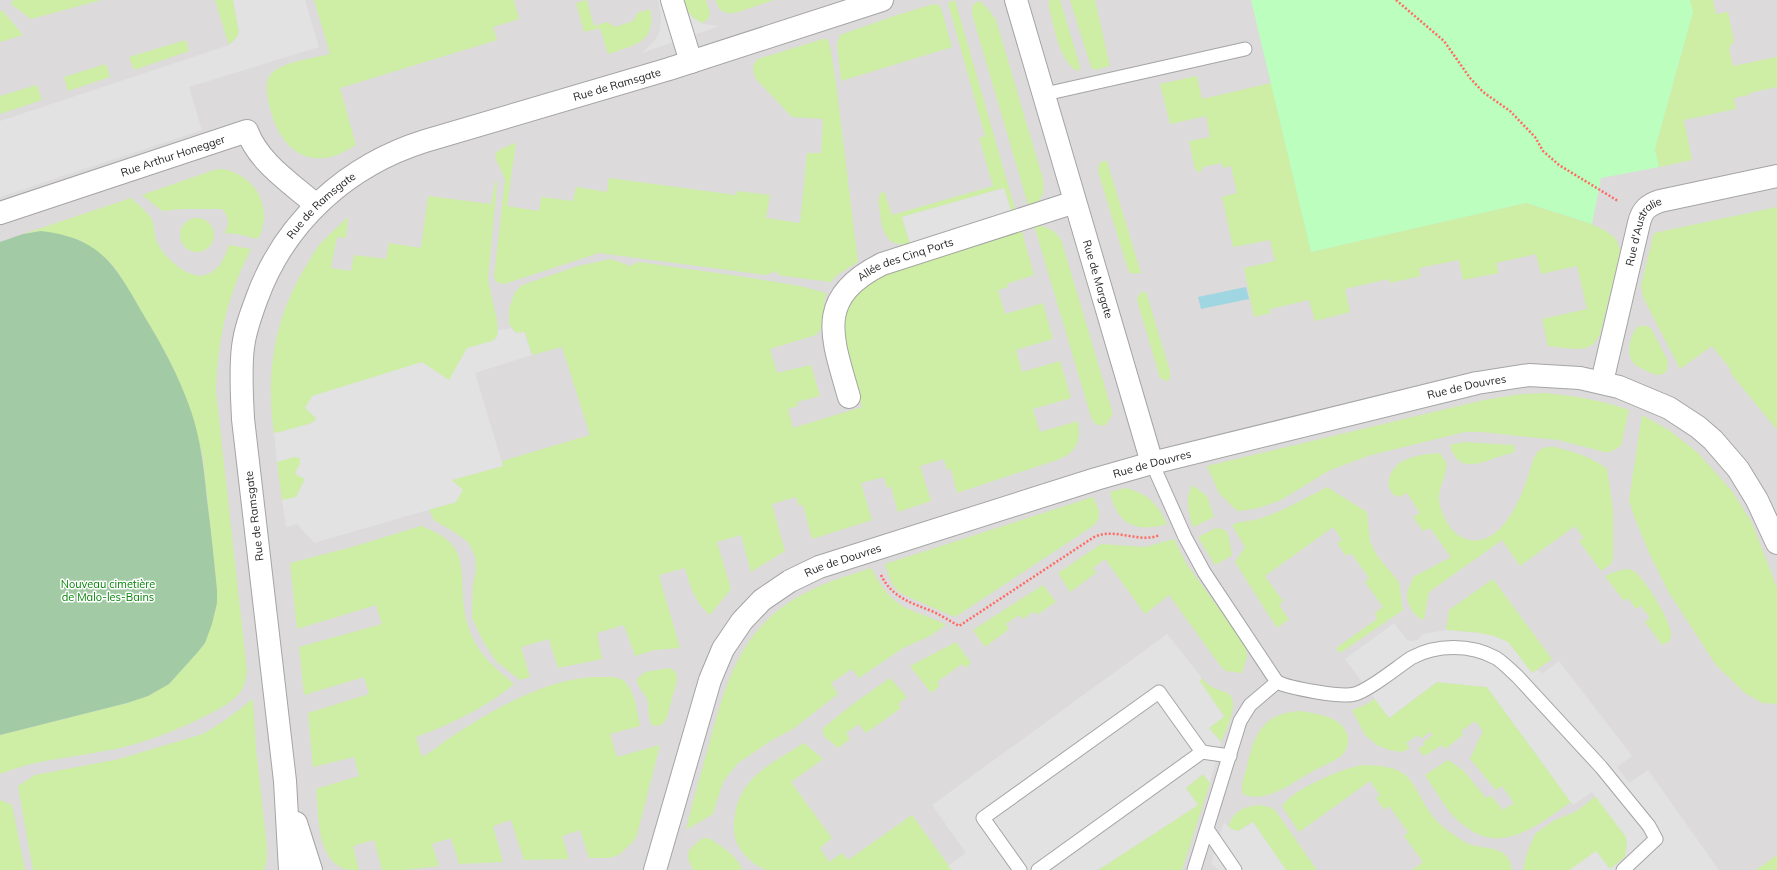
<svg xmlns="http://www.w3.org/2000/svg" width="1777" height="870" viewBox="0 0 1777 870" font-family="Mulish,sans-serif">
<rect width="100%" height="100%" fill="#f0eae3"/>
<rect fill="#dcdada" x="0" y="0" width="1777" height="870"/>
<g fill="#cdeea4">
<polygon points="13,0 101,0 31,19 11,4"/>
<polygon points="215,0 233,0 239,32 237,37 229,45"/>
<path d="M 314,0 L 514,0 L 519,19 L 493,27 L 497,40 L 340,88 L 356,145 C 348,149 340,155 331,157 C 294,165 276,135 269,104 C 267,94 264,81 272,73 C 282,62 315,58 330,54 Z"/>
<path d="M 587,0 L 594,26 L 607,22 L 615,27 L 633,21 L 637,13 L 650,9 C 657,43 634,45 608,54 L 600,28 L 584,32 L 576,3 Z"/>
<path d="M 682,0 L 706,0 L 710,13 L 709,18 L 703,23 C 692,20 686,10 682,0 Z"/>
<polygon points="715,0 774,0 735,13 727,13 720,10"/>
<path d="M 955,0 L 1016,212 L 1012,213 L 1004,188 L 902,217 L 910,244 C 886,247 882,232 880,212 C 879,205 877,199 881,193 L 884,191 L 892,215 L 993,186 L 979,138 L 985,136 L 948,3 Z"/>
<path d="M 1049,0 L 1060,0 L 1080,66 L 1080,70 L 1077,71 C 1058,59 1055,28 1049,8 Z"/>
<polygon points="1070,0 1095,0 1110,66 1094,70 1091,67"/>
<polygon points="1690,0 1713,0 1716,14 1728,12 1734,41 1729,48 1733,66 1777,57 1777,87 1749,93 1749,95 1734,98 1736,109 1684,120 1692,160 1659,167 1655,149 1693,12"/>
<path d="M 980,1 L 988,9 L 996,20 L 1043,179 C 1046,192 1041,203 1029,208 L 972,14 L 972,7 L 975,3 Z"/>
<polygon points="934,4 939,5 941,8 952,47 841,81 837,45 840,35 897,15"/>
<polygon points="2,10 23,35 0,42 0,12"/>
<path d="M 823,39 L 827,39 L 830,46 L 836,83 L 858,262 L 837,275 L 831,282 L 784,276 L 779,275 L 776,271 L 766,275 L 599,253 L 504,284 L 496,282 L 494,276 L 505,180 C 498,157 483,154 516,143 L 507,206 L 539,211 L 541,197 L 573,201 L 576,187 L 607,192 L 609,178 L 736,195 L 737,191 L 770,195 L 766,218 L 800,223 L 807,153 L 821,153 L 823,119 L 792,117 L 756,79 C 753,71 751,65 758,59 Z"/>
<polygon points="186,40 189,51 134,70 129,57"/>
<polygon points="106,64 110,77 68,91 64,77"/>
<path d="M 1197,76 L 1202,99 L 1271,83 L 1311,252 L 1526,203 L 1591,224 L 1604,230 L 1613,236 L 1617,241 L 1620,249 L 1620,256 L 1600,334 C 1591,357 1567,347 1548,346 L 1542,319 L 1587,309 L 1577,266 L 1541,274 L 1536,254 L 1496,263 L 1499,273 L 1463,280 L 1459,260 L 1419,268 L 1421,276 L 1390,283 L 1388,279 L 1345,289 L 1350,312 L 1315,321 L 1309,300 L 1270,309 L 1271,313 L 1254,317 L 1244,268 L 1275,261 L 1270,240 L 1233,247 L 1222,197 L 1237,193 L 1231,166 L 1223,168 L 1222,163 L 1203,167 L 1200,173 L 1195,169 L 1189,141 L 1210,137 L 1206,116 L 1170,124 L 1160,84 Z"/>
<polygon points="37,85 42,100 0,114 0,96"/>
<polygon points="1103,161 1107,161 1141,273 1132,274 1128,270 1098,171 1099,164"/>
<path d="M 222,169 C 247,173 265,193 264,219 C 263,226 262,234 257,239 L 238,234 L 224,233 C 230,224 229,216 222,209 L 181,209 L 162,211 L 142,195 L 214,170 Z"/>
<path d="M 496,179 L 497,185 L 488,280 L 497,320 L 498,335 L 495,339 L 449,380 L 305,407 L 315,417 L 316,419 L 312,423 L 275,434 L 274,432 C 265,374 275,316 306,266 C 311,258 315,249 321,243 C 329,234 339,226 348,217 L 346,238 L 337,237 L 331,268 L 351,271 L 354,255 L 386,259 L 389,243 L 421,248 L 428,196 L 491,204 Z"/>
<path d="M 131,198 C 137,204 147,211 151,218 C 155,224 154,235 157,242 C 164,258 192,284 210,273 C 221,268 225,256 229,245 L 251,249 C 227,296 218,338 216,391 L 247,671 C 246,678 245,685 241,691 C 233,702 221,708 209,714 C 179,730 137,746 104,751 C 68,758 34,760 0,774 L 0,735 L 127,703 L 148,696 L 169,684 L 205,643 L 217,603 L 217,590 L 203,457 L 191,412 L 178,378 L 164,350 L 118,272 L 107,259 L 80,240 L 41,231 L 23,234 Z"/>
<polygon points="1777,207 1777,430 1733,376 1730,372 1731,370 1712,346 1680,369 1643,297 1641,285 1654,233"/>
<circle cx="197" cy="235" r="17"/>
<path d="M 1034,225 C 1047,226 1056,230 1062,242 L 1113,414 L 1106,425 C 1099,427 1094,424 1091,417 Z"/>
<path d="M 1021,228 L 1034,275 L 1007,284 L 1008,287 L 998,290 L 1005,314 L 1043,303 L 1053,339 L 1016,350 L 1022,372 L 1060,361 L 1071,398 L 1033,409 L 1040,432 L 1078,421 C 1081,442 1077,452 1057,460 L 957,493 L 951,469 L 947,470 L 944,459 L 920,466 L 931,501 L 898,512 L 891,487 L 887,488 L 884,477 L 861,483 L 872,520 L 812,539 L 803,505 L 799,506 L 796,497 L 772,504 L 785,551 L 751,572 L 741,535 L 717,542 L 731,589 L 710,615 C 695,603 690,586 685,568 L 659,575 L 680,648 L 655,650 L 635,656 L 624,625 L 597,633 L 602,659 L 558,668 L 549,639 L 521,647 L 530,677 L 520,680 L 496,661 L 483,641 L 472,618 L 473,586 L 476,570 L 475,556 L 468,542 L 456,533 L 434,520 L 429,510 L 456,502 L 451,480 L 503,466 L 502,461 L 590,435 L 562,347 L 532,355 L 525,332 L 516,333 L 509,324 L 509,309 L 515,292 L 522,285 L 578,266 L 611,259 L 630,266 L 639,262 L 745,277 L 800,286 L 826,293 L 821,329 L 816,335 L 770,349 L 777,373 L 811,365 L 820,396 L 797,402 L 798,406 L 788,409 L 793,428 L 862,407 L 840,331 L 842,317 L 853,295 L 876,278 Z"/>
<polygon points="1142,292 1146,292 1170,371 1170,379 1167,381 1160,378 1137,300 1138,296"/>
<path d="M 1639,326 L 1648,326 L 1652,330 L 1668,361 L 1667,371 C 1660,377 1655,375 1647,371 C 1631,365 1626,356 1631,339 C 1633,333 1634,330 1639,326 Z"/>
<path d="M 1545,393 C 1574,396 1601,400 1629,410 L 1621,446 L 1610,452 L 1605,452 L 1558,440 L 1482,432 L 1465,432 L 1371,455 L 1330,470 L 1281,500 L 1259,508 L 1240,511 L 1236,510 L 1219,493 L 1207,466 L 1484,400 L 1522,394 Z"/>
<polygon points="1642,415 1669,430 1697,452 1732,491 1752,523 1777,588 1777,704 1762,703 1745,693 1716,665 1668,591 1650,555 1634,516 1629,500"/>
<path d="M 1464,442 L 1514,445 L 1515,450 L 1513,453 C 1490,456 1460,481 1450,445 Z"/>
<path d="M 1555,447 C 1574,452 1592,457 1607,469 L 1613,510 L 1613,558 L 1611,564 L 1601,571 L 1579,541 L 1584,538 L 1575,526 L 1520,566 L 1502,540 L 1429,592 L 1424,620 C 1414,617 1406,604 1407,593 C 1408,588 1412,582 1413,577 L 1451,557 L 1430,528 L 1423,531 L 1413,517 L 1420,513 L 1407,493 L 1398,497 C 1380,489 1391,465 1405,460 C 1416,455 1428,454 1440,453 L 1447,464 C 1446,478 1436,490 1440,505 C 1443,518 1452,535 1466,539 C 1497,549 1518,506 1526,482 C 1530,473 1531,462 1536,454 C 1541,447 1547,447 1555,447 Z"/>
<polygon points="294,457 300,458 305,478 296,498 282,500 277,462"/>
<path d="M 1192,485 L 1207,496 L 1214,517 L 1193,527 C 1188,512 1185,499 1192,485 Z"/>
<path d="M 1327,487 L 1367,512 L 1370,541 L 1376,554 L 1399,582 L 1403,610 L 1340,653 L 1336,648 L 1377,619 L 1375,613 L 1383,607 L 1365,582 L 1369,578 L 1351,553 L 1346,556 L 1337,543 L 1342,540 L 1333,527 L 1265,576 L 1283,601 L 1279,605 L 1289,619 L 1277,628 L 1235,562 L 1245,547 L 1232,525 C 1241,520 1252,522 1262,518 C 1285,510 1306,498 1327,487 Z"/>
<path d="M 1125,488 C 1147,493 1158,504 1167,524 C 1136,533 1117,525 1110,492 Z"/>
<path d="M 1093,497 C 1098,509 1104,516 1093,526 L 955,617 L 902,594 C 891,587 889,576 885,564 Z"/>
<path d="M 421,526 C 478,546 455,578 467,622 C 475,652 492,665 514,684 C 485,708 451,724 416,737 L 422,757 C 433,751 443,742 454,735 C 496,708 552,675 603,677 C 611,677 620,676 626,683 C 635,693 637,712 640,726 L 610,734 L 617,757 L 660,745 L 637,835 L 634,841 L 620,854 L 610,858 L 589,858 L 580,830 L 562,836 L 569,859 L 524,860 L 511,820 L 493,826 L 503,862 L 459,864 L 451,838 L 432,844 L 439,866 L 403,870 L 382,870 L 374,840 L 353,846 L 359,870 C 355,870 348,870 344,869 C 316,857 319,815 316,789 L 359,776 L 354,757 L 313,767 L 308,713 L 369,694 L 364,677 L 304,695 L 299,647 L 382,624 L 376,605 L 297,629 L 290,563 L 352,547 Z"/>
<polygon points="1216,528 1225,530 1228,534 1232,554 1231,556 1215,565 1198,537"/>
<polygon points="1174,539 1186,563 1246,646 1247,657 1242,673 1226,671 1222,668 1169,595 1145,614 1105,559 1093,568 1096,573 1070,592 1058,573 1101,544 1145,547"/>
<path d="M 871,568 C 880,585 890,601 908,609 C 921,615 934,618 946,625 L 930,636 L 903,648 L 859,678 L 852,669 L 831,683 L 838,694 L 793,729 L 772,740 L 737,764 L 723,782 L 713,814 L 686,830 C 693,801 701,773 709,745 C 724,689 737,638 788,603 C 813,586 843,577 871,568 Z"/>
<path d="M 1626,569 C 1629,569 1632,570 1635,572 C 1645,579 1674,625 1671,637 C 1670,642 1666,643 1662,645 L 1645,622 L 1650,618 L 1641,606 L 1636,609 L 1628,598 L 1624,601 L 1605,576 L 1614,572 Z"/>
<polygon points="1493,579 1552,659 1532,673 1508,642 1480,633 1446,630 1449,610"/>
<polygon points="1043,585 1056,602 1037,615 1034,611 1023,619 1019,615 1006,624 1009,629 985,647 973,630"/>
<polygon points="956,642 971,663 965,668 962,664 937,682 940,686 931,693 910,666"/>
<path d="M 669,668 L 675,671 L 677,675 L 677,681 L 666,720 L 661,725 L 654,726 C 646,720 650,708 647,699 C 644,692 637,687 637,679 L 645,672 Z"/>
<polygon points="890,678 907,697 898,704 901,708 866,733 859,724 846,733 850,739 838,748 824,736 822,729 853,704"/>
<path d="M 1202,678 C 1209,688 1215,688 1225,692 C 1243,698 1226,730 1221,742 L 1209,728 L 1224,716 L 1199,681 Z"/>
<path d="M 1437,682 L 1487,687 L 1571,802 C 1541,822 1506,854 1469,829 C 1462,824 1454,818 1449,811 C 1440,799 1433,787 1425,775 L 1448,760 L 1464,771 L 1486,798 L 1491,796 L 1503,810 L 1514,803 L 1502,786 L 1496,790 L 1470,759 L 1483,731 L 1475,721 L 1461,731 L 1463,735 L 1445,749 L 1442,745 L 1424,756 L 1418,749 L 1425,744 L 1423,742 L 1433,735 L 1430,732 L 1421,739 L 1418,735 L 1406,743 L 1410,748 L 1402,752 L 1389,750 L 1377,745 L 1365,735 L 1352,710 L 1363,706 L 1375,699 L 1389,718 Z"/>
<polygon points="253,699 256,748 267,848 267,859 264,870 33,870 18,786 35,775 119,759 203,734 224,721"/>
<path d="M 1300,711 C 1317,714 1343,716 1348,737 C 1349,743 1347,749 1343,754 C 1335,762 1321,766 1311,772 C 1297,780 1283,791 1267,795 C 1260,797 1250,798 1243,794 C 1240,787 1244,777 1246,770 C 1254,736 1260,714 1300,711 Z"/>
<path d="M 804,743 L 823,759 L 791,782 L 832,838 L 820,848 L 829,862 L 842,853 L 848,860 L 912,815 L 952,870 L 767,870 C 757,868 744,856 739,847 C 733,837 733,826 735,814 C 741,776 774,762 804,743 Z"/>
<path d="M 1363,765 C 1420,766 1407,785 1436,820 C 1444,829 1456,836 1466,843 C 1484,851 1509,843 1512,870 L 1412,870 L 1423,862 L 1404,836 L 1408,832 L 1389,806 L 1384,810 L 1376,798 L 1380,795 L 1370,781 L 1299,832 L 1282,806 C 1294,789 1342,768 1363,765 Z"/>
<polygon points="1203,774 1210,783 1182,870 1098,870 1198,805 1186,788"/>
<polygon points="1596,796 1626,837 1627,844 1625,857 1610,869 1596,851 1570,870 1523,870 1527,853 1535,834 1553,821 1577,811"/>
<polygon points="0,800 12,805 25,870 0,870"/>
<path d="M 1259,805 L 1269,807 L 1275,810 L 1317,870 L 1286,870 L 1253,822 L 1238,831 L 1228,828 C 1233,811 1243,807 1259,805 Z"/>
<path d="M 708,838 C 718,843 740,858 742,870 L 693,870 L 688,859 L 689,850 L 701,839 Z"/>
<polygon points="1777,855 1777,870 1756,870"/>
</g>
<path fill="#a2caa5" d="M 41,231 C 101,238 115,265 143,314 C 162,345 179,376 191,411 C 201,440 204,470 207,500 C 211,530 214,560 217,590 L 217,603 L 212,624 L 205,643 L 197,653 L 169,684 L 148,696 L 127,703 L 0,735 L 0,242 L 23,234 Z"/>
<polygon fill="#bbfebd" points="1251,0 1690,0 1693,12 1655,149 1659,167 1601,178 1592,224 1526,203 1311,252"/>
<g fill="#e2e2e2">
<polygon points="233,0 305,0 319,47 189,87 202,130 0,197 0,121 229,45 237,37 239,32"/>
<polygon points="658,0 682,0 685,8 693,18 703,24 720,26 642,53 656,39 660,31 661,14"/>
<polygon points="1004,188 1012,213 910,244 902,217"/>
<polygon points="511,328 516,333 524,332 532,355 475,373 503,466 452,480 463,490 456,502 314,543 297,524 286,527 282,500 296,497 305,479 295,474 300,463 300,458 294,457 277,462 274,432 276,433 312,423 316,419 315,417 305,408 312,396 422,362 449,380 467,348 492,341 497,337 498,330"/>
<polygon points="1394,623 1407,640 1411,641 1418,640 1422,634 1446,630 1480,633 1494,636 1508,642 1532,673 1537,670 1543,673 1559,661 1632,756 1617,767 1629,783 1648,770 1719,870 1570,870 1596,851 1610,869 1625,857 1627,844 1626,837 1592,792 1573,805 1487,687 1437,682 1389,718 1345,659"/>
<polygon points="1167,634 1202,678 1200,681 1224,717 1209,728 1221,742 1210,783 1203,774 1186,788 1198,805 1098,870 952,870 948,866 966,853 932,805"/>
<polygon points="1224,822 1231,829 1238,831 1253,822 1286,870 1219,870 1211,864"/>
</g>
<polygon fill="#9fd6e1" points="1246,287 1249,299 1201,309 1198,297"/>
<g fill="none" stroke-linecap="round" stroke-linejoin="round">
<defs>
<g id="service">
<polyline points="1045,94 1245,49"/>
<polyline points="1152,463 1185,537 1204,572 1277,682 1250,705 1240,721 1194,870"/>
<path d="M 1277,682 C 1289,688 1342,698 1355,694 C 1371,689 1396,668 1411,658 C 1436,644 1471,644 1496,658 C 1504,663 1510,670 1517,676 L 1601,767 L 1649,826 L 1656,839 L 1623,870"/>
<polyline points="1207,829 1235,870"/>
<polyline points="1020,870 983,818 1159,692 1202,752"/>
<polyline points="1038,870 1202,752 1230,756"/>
</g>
<g id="minor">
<polyline points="672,0 691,62"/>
<path id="s1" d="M 1016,0 L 1152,463"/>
<path id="s2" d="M 0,213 L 247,131 C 259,163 291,183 316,205"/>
<path id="s3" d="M 1602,382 L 1639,223 C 1642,210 1648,205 1660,201 L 1777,176"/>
<path id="s4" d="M 849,397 C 832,337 814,298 882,264 L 1075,202"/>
<polyline points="296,823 311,870"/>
<path id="s5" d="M 290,870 L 285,781 L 243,419 C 242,395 240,371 243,347 C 245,330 251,314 257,298 C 285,221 348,165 425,141 L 669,69 L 882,0"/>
<path id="s6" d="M 655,870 L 710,680 L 723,649 L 742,621 L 762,600 L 790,581 L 819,567 L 1096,479 L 1152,463 L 1477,383 L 1529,375 L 1580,378 L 1619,387 L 1669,408 L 1698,427 L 1713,440 L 1738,469 L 1757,500 L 1777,543"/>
</g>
</defs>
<use href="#service" stroke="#a5a5a5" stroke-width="15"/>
<use href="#minor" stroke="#a5a5a5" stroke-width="24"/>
<g stroke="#ff6a64" stroke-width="2.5" stroke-dasharray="2 2" stroke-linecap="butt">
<polyline points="1396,0 1444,41 1470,78 1483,92 1510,111 1535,137 1543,151 1559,165 1618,201"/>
<path d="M 881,575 C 892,598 912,603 934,612 C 942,616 950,621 959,626 L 1094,537 C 1116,527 1138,544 1160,535"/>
</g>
<use href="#service" stroke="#fff" stroke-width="13"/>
<use href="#minor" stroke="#fff" stroke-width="22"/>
</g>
<g text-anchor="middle" stroke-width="3" stroke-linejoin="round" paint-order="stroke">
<g font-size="11" fill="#1e1e1e" stroke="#fff">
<text dy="4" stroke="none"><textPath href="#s5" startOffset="1015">Rue de Ramsgate</textPath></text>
<text dy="4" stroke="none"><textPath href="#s2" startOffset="182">Rue Arthur Honegger</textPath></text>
<text dy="4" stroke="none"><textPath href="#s5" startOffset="691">Rue de Ramsgate</textPath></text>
<text dy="4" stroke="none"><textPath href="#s3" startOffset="158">Rue d'Australie</textPath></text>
<text dy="4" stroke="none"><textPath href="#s4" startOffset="180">Allée des Cinq Ports</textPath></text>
<text dy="4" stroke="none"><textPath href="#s1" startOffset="291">Rue de Margate</textPath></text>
<text dy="4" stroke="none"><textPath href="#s6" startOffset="1033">Rue de Douvres</textPath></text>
<text dy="4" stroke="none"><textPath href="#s6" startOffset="709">Rue de Douvres</textPath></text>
<text transform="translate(254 516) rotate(-97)" y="4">Rue de Ramsgate</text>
<text dy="4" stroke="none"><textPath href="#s6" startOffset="385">Rue de Douvres</textPath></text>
</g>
<g font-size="11" fill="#038406" stroke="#fff">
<text x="108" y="588">Nouveau cimetière<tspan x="108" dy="13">de Malo-les-Bains</tspan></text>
</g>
</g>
</svg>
